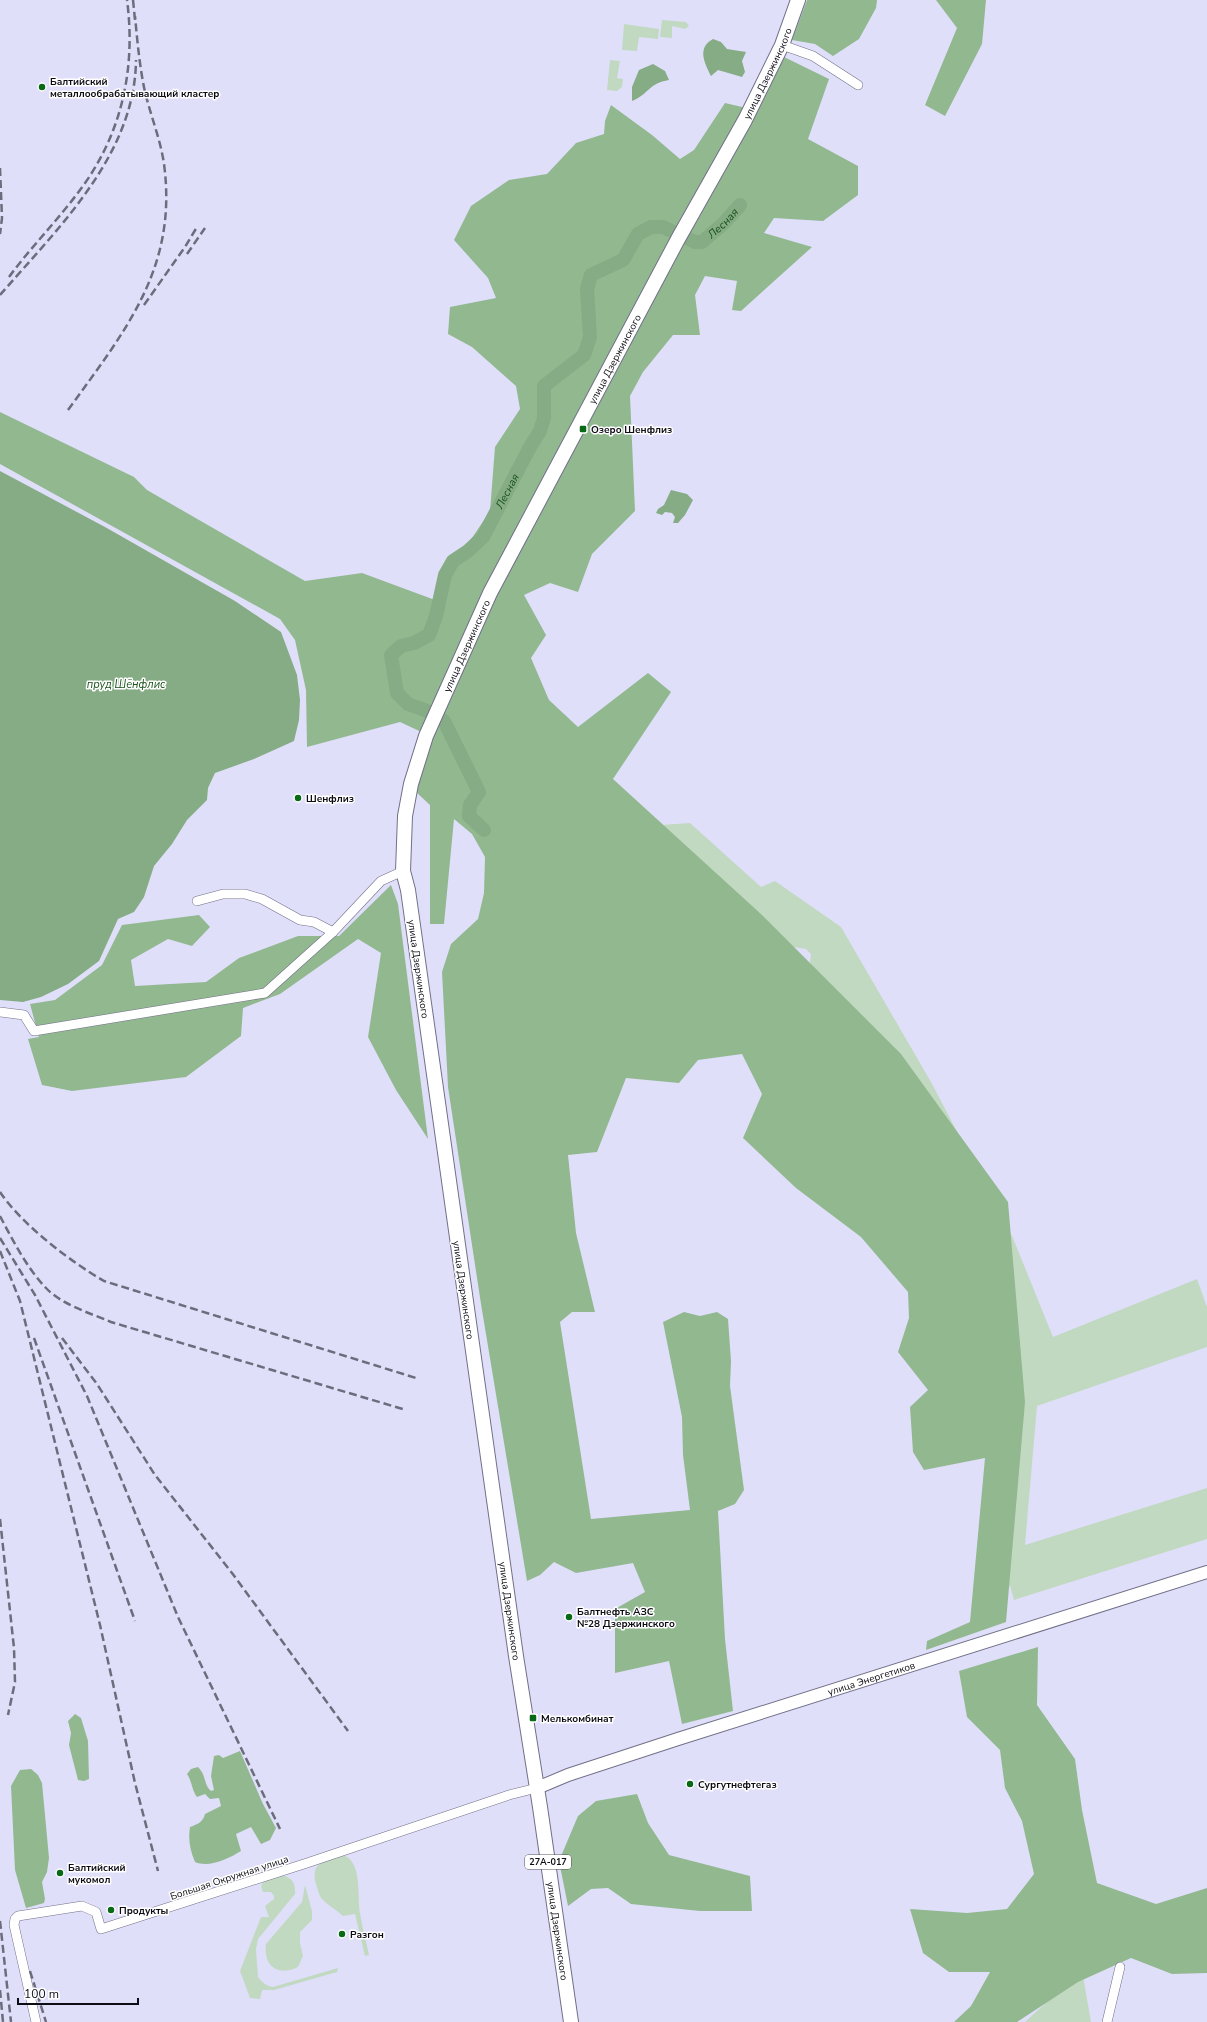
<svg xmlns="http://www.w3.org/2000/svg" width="1207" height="2022" viewBox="0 0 1207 2022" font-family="'Nunito Sans',sans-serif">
<rect width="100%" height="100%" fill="#e0dffa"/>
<g fill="#c1d9c0">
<polygon points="662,20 686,22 689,26 685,29 672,26 672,38 660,37"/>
<polygon points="624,24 659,29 658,39 639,37 637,51 622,50"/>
<polygon points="610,60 620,61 617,78 623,79 622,87 617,91 607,90"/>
<polygon points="690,823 761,887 775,881 841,927 931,1082 1013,1238 1053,1337 1197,1279 1207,1307 1207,1347 1037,1406 1025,1545 1207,1488 1207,1539 1014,1600 1010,1586 987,1593 1007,1468 951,1433 810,963 811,954 806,949 788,946 633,827"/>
<path d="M 342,1855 C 363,1860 357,1897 360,1913 C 362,1927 366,1941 369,1955 L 365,1956 L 355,1914 L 343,1916 C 337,1910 330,1907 324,1901 C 319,1897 318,1890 316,1884 C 310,1862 325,1861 342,1855 Z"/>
<path d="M 280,1876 C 292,1875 296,1884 295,1894 L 258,1939 L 256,1949 L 258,1977 C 262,1982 266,1986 273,1987 L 338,1968 L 337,1972 L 274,1990 L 262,1990 L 260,1999 L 250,1998 L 240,1971 L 261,1917 L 269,1917 L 265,1906 L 274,1899 L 274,1896 L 271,1892 L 263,1892 L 261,1886 L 264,1881 Z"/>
<path d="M 305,1885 L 312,1911 L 312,1920 L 300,1932 L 300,1943 L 303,1956 L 298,1967 C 278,1977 263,1966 266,1944 L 302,1902 Z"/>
<polygon points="1082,1970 1091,2022 1025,2022"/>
</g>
<g fill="#92b890">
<polygon points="807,0 877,0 876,8 859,39 833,56 815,44 792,40"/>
<polygon points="936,0 986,0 982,44 945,116 925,105 957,28"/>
<polygon points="782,56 829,79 808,139 858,166 858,195 823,221 774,218 764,233 812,247 741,311 732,310 737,281 705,276 695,295 700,335 673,335 643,372 630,396 635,511 592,554 578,592 550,583 524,595 546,635 531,658 549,700 578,727 648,673 671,692 613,779 762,915 901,1054 1008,1202 1025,1402 1006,1622 926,1650 927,1641 970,1622 985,1458 924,1470 913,1452 910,1407 928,1390 898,1352 909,1318 908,1292 861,1237 796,1188 743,1138 762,1094 742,1054 698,1060 679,1083 626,1078 597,1152 568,1155 576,1233 595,1312 572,1312 560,1322 591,1519 690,1510 683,1455 682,1417 663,1322 684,1312 700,1316 717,1312 728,1319 731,1361 730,1386 744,1490 735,1504 718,1511 725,1639 733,1711 682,1724 669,1661 615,1673 615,1609 645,1592 633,1563 576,1573 554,1562 540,1575 527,1581 481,1304 448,1087 442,972 451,944 478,919 484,893 485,857 472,834 454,819 444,924 430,924 430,805 416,792 432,737 400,722 307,747 306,690 295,640 280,619 0,464 0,412 134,477 147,490 305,581 362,573 435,600 456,562 490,511 495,447 520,409 516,386 472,347 448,334 450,307 496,298 488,278 454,240 471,206 509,180 547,174 576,143 604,134 605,121 611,105 652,135 680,159 694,150 725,103 755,110"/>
<polygon points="391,885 398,904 428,1139 396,1090 368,1037 381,953 358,939 280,994 243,1008 241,1036 186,1077 72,1091 42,1085 28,1039 39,1037 30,1004 55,1000 102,965 122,925 199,915 210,927 192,946 168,939 131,960 135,986 206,982 239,958 298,936 339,936"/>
<polygon points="1038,1647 1037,1705 1075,1759 1082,1810 1097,1883 1156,1904 1207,1888 1207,1973 1172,1974 1131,1958 1078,1982 1017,2022 954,2022 971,2006 990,1972 949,1972 923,1953 910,1909 967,1913 1007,1909 1034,1874 1022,1821 1005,1788 1000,1750 967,1717 959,1671"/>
<polygon points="75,1714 81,1718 88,1741 89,1779 84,1781 78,1780 69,1745 71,1733 68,1721"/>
<path d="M 240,1751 L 263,1804 L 276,1828 L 270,1840 L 261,1844 L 251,1827 L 236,1834 L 241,1851 C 228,1859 209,1868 195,1862 C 190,1850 188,1840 190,1827 C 198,1824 203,1822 205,1814 L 221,1806 L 219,1798 L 210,1799 L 205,1794 L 197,1797 C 192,1791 192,1781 187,1774 L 191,1769 L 198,1767 C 207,1776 203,1784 211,1791 L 214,1790 L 211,1776 L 214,1756 L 219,1755 L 223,1758 Z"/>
<polygon points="31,1769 38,1775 42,1783 49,1858 47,1872 42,1882 45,1899 44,1903 26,1908 15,1870 11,1786 20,1770"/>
<polygon points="637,1794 648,1823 669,1855 750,1876 752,1911 700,1911 631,1904 608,1888 591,1889 568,1906 559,1861 578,1816 596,1801"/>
</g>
<g fill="#85ac84">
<path d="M 713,39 L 721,42 L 727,49 L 746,52 L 742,61 L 745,72 L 742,77 L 718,70 L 711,76 C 704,62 697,48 713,39 Z"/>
<path d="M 653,64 L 665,71 L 669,80 C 649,83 649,94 632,101 L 632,87 L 639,70 Z"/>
<polygon points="0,471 105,527 235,601 281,632 297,675 300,700 299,720 294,741 254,759 215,773 208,788 207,800 187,820 172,844 154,866 144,897 134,912 118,919 99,961 68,984 41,997 23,1002 0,1000"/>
<polygon points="671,490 687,494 693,500 685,515 678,523 673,523 675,517 672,513 665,512 662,515 656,513 658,509 664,505"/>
</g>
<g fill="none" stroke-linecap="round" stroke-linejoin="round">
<path stroke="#85ac84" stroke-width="14" id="s1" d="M 484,830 L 469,816 L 470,805 L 479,792 L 444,721 L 425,710 L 408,704 L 397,693 L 391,655 L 401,646 L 414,643 L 429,635 L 436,616 L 445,575 L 453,561 L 468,551 L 483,537 L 530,447 L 540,431 L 544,418 L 544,386 L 584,355 L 590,337 L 587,289 L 591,275 L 623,260 L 638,234 L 651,227 L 663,227 L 695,242 L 702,242 L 724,223 L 740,205"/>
<defs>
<g id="minor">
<polyline points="782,45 813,56 858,85"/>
<polyline points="197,901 223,894 245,894 262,899 300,920 314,922 333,932"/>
<polyline points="0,1012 24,1015 34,1031 265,993 333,932 381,881 403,871"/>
<polyline points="36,2022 14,1925 15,1919 18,1916 82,1906 96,1912 101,1929 307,1863 509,1795 537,1788"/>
<polyline points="1107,2022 1120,1967"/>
</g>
<g id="secondary">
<path id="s2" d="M 537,1788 L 568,1775 L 678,1739 L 1207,1572"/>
</g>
<g id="primary">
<path id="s3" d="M 571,2022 L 540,1807 L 516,1656 L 408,890 L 403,871 L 405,816 L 411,784 L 426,736 L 490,593 L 678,239 L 745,120 L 782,45 L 798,0"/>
</g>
</defs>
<use href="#minor" stroke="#717088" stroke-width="10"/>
<use href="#secondary" stroke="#717088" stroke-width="14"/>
<use href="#primary" stroke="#717088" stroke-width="16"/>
<use href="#minor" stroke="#fff" stroke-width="9"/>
<use href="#secondary" stroke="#fff" stroke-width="12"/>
<use href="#primary" stroke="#fff" stroke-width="14"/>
<g stroke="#6d6c7d" stroke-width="2.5" stroke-dasharray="8 4" stroke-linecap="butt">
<polyline points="133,0 135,20"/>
<polyline points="0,168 2,218 0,234"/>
<polyline points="187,254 205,228"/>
<path d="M 9,277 C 31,247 58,220 80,190 C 122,134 136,68 127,0"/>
<path d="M 0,295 C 58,228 135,155 136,60"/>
<polyline points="144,305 185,247 197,227"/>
<path d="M 68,410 C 125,331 178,268 164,164 C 160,136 148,110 143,82 C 139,60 137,38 135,16"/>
<path d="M 0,1192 C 21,1224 71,1262 104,1281 L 416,1378"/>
<path d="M 0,1216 C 13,1241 27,1268 46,1288 C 62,1305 90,1313 111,1322 L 406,1410"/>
<polyline points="0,1238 35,1295 87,1396 178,1617 280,1829"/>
<polyline points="0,1251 20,1301 100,1625 135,1783 158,1871"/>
<polyline points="34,1338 135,1621"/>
<polyline points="62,1338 97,1384 155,1475 232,1573 348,1731"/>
<polyline points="0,1519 14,1648 15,1682 8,1715"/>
<polyline points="0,1921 11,2022"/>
<polyline points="30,1971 46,2022"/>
<polyline points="0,1990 3,2022"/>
</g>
</g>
<g fill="#086a16" stroke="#fff" stroke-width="1.5">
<circle cx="42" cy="87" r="4"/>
<rect x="579" y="425" width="8" height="8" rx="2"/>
<circle cx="298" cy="798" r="4"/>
<circle cx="569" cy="1617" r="4"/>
<rect x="529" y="1714" width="8" height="8" rx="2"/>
<circle cx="690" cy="1784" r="4"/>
<circle cx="60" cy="1873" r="4"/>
<circle cx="111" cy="1910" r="4"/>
<circle cx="342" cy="1934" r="4"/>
</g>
<g text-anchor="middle" stroke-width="3" stroke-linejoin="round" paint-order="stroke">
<rect fill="#fff" stroke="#56555a" stroke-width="1" x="525" y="1855" width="46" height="14" rx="3"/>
<g font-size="9" font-weight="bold" fill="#0d0c14">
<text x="548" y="1865">27А-017</text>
</g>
<g font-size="10" fill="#0d0c14" stroke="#fff">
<text dy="4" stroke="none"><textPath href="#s3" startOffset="2047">улица Дзержинского</textPath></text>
<text dy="4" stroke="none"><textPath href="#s3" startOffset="1723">улица Дзержинского</textPath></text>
<text dy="4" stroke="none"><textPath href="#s3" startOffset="1400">улица Дзержинского</textPath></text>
<text transform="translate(419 969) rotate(82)" y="4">улица Дзержинского</text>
<text transform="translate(464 1290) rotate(82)" y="4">улица Дзержинского</text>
<text transform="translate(510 1611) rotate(82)" y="4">улица Дзержинского</text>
<text dy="4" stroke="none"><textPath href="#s2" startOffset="352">улица Энергетиков</textPath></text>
<text transform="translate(229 1877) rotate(-18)" y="4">Большая Окружная улица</text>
<text transform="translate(558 1931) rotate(82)" y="4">улица Дзержинского</text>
</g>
<g font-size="10" font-weight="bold" fill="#0d0c14" stroke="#fff" text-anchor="start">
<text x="50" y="85">Балтийский<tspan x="50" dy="12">металлообрабатывающий кластер</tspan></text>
<text x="591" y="433">Озеро Шенфлиз</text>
<text x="306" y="802">Шенфлиз</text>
<text x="577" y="1615">Балтнефть АЗС<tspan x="577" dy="12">№28 Дзержинского</tspan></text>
<text x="541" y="1722">Мелькомбинат</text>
<text x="698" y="1788">Сургутнефтегаз</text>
<text x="68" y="1871">Балтийский<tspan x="68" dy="12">мукомол</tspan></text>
<text x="119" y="1914">Продукты</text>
<text x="350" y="1938">Разгон</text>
</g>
<g font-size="11" font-style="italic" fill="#184f1b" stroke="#fff">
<text dy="4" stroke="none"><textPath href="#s1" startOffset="842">Лесная</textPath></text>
<text dy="4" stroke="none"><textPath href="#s1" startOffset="433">Лесная</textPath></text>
<text x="126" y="688">пруд Шёнфлис</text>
</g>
</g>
<path d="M18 1998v6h120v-6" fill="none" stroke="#0d0c14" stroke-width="2"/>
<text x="24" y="1998" font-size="12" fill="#0d0c14" stroke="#ffffff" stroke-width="3" paint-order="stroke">100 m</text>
</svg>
